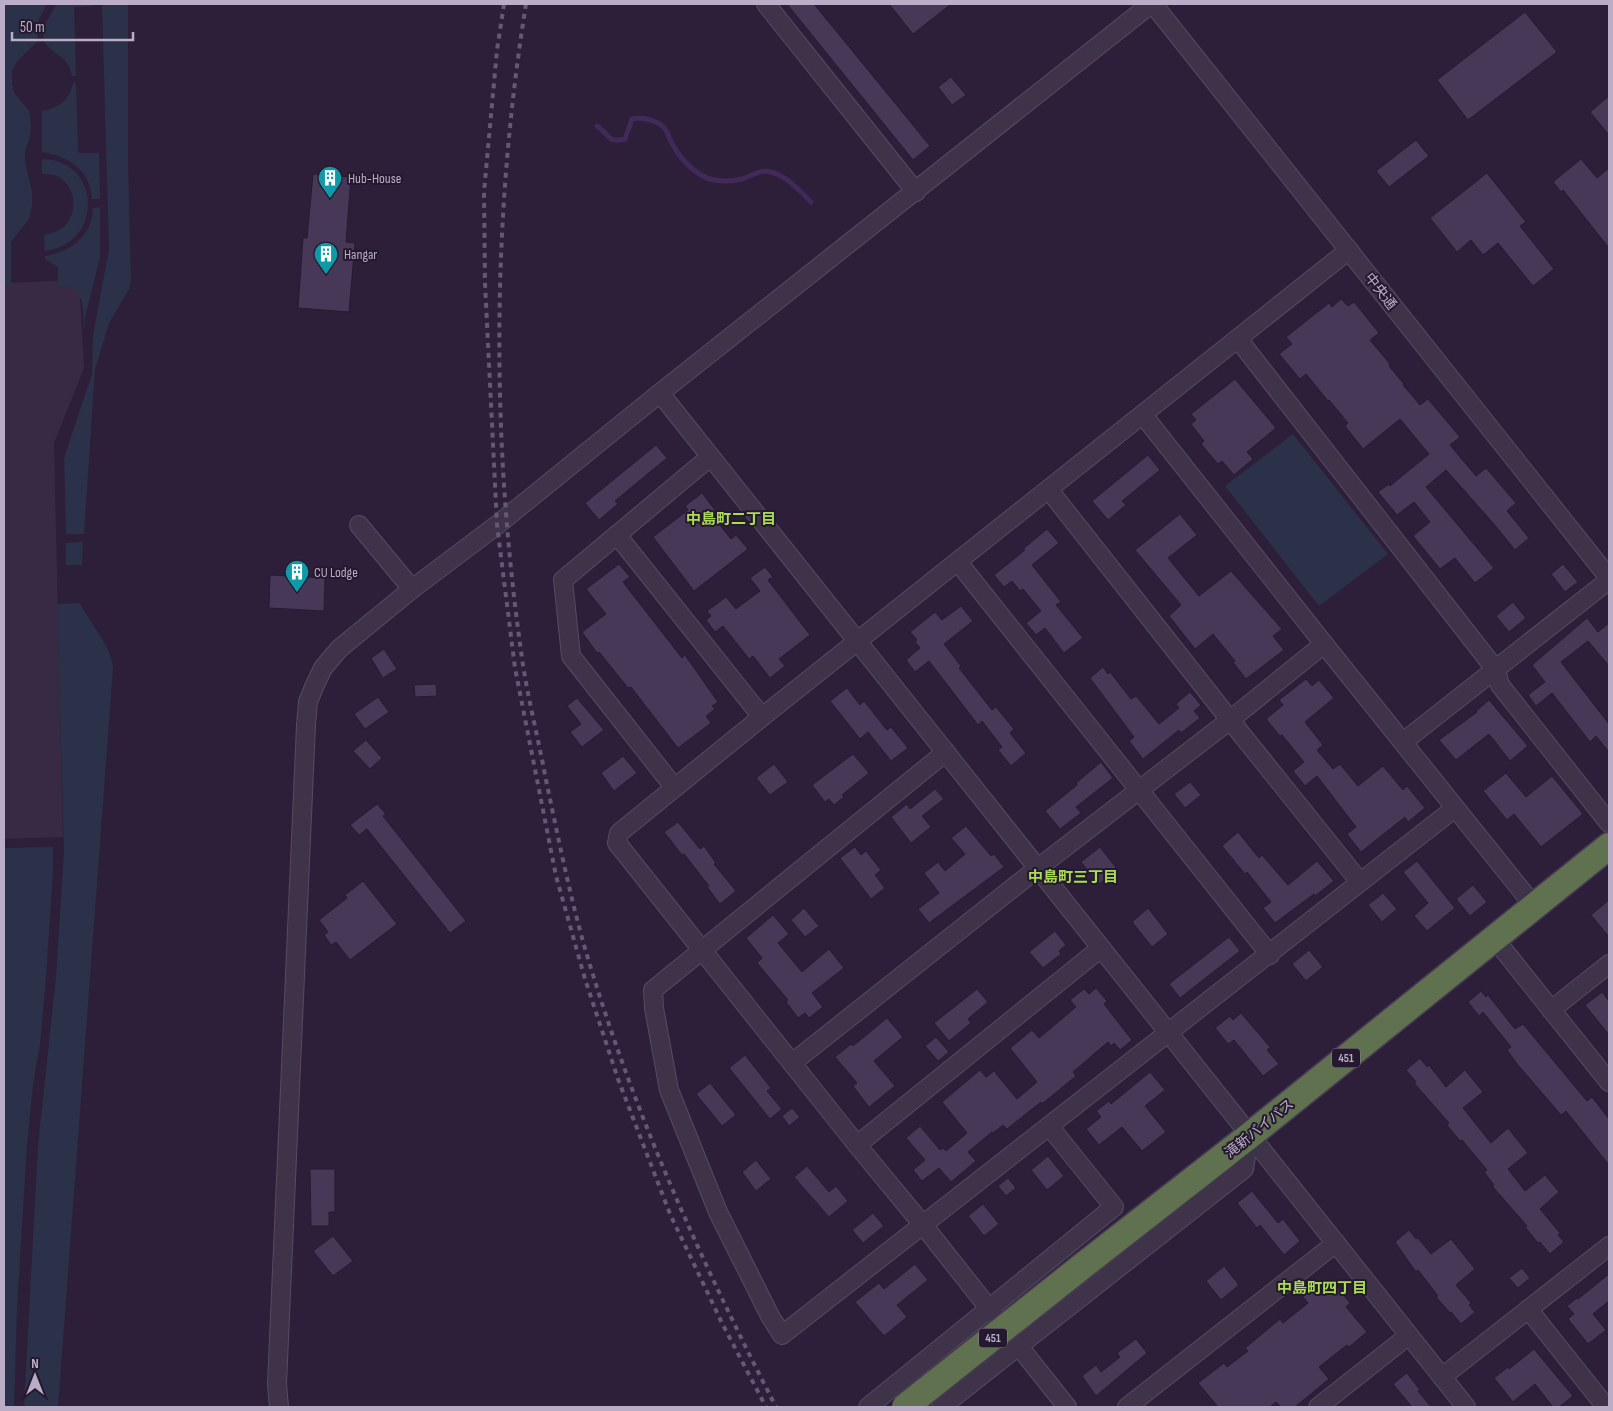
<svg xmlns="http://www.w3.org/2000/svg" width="1613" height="1411" viewBox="0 0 1613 1411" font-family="'Sofia Sans Condensed','Noto Sans JP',sans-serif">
<rect width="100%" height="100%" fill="#2d1f3a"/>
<polygon fill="#382a44" points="79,280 84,368 54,443 63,837 4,839 4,283"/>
<g fill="#2b3148">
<polygon points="4,4 47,4 39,19 37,42 17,61 12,71 12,83 14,93 29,111 31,125 30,137 25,150 25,162 32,192 32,206 29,219 11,242 11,285 4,285"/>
<path d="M 56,4 L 93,4 L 93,6 L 74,7 L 76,76 L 72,76 C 69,50 38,54 44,29 C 46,20 53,12 56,4 Z"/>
<polygon points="102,4 128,4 128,164 131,280 129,289 109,323 95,369 84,534 66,534 64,458 92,374 93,334 109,250"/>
<path d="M 73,83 L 76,83 L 78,153 L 99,153 L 100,199 L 92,199 C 90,169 69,157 42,152 L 42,111 C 59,108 69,101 73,83 Z"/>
<path d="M 42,159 C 102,160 104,244 45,251 L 44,235 C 53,233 63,230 68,222 C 79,206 73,181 54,175 C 51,174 46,174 42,174 Z"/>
<path d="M 100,207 L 100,257 L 85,318 L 84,331 C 83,311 87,285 58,285 L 58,267 L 45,259 L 45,256 C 71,252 92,236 93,208 Z"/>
<polygon points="1293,434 1388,554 1319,606 1225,486"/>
<polygon points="83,542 82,565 66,565 66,543"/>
<path d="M 80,603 C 90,624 111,645 113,668 L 58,1407 L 24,1407 L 38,1146 L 56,977 L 64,851 L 57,604 Z"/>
<polygon points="53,847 53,871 46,977 40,1044 33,1084 27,1145 17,1306 14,1407 4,1407 4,848"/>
</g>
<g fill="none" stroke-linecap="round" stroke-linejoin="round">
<path stroke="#412958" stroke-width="5" d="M 597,126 C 609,133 607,144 625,139 L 632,119 C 641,117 658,120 664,128 C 667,131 669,137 671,142 C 678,155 688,167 701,175 C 712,182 730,182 742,179 C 752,176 760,169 771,172 C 787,176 800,191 811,202"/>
</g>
<g fill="#483858" stroke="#261b31">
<polygon points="787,4 814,4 930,146 913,160"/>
<polygon points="889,4 951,4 913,34"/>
<polygon points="1525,12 1557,52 1468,120 1437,80"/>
<polygon points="951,77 966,95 952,105 938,87"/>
<polygon points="1609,96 1609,135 1590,112"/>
<polygon points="1416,140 1429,156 1389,187 1376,171"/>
<polygon points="1581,159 1597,178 1609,168 1609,248 1563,190 1561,192 1553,182"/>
<polygon points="1487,173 1526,222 1520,226 1554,269 1533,286 1498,243 1483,255 1471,240 1457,252 1430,218"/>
<polygon points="313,174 351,177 346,242 355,243 349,312 298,308 303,238 307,238"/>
<polygon points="1341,299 1348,306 1354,302 1379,333 1370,340 1390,364 1389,366 1404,384 1403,385 1420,405 1428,399 1460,437 1450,445 1476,476 1486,468 1516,503 1507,511 1529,538 1515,550 1493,523 1446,470 1426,487 1494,568 1475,583 1455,558 1440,569 1413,536 1430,522 1414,502 1397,515 1378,492 1389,484 1390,486 1429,454 1400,419 1363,449 1345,426 1348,423 1329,400 1328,401 1306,374 1300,379 1279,354 1292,344 1286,337 1329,303 1332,307"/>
<polygon points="1235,379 1276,428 1247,452 1253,459 1234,475 1222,461 1218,464 1201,444 1204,441 1191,424 1196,420 1191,414"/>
<polygon points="656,445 667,458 615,501 618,504 599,520 585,503"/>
<polygon points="1148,455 1160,470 1122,501 1126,505 1108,520 1092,501"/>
<polygon points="702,493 719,515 714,518 731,539 736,535 748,549 694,591 653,537 688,510 685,506"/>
<polygon points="1180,514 1197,535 1168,558 1199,596 1231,571 1282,629 1273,636 1284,650 1246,679 1233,662 1235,661 1213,634 1195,649 1169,616 1181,605 1135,550"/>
<polygon points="1047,529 1059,543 1032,565 1061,602 1056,605 1083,638 1064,653 1045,628 1036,635 1026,623 1041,611 1023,589 1020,591 1012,581 1004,587 994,575 1025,550 1023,549"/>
<polygon points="619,564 630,577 623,582 682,658 685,655 718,702 712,706 715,709 706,716 711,723 678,748 631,687 628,688 599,652 597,653 582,632 606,614 586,589"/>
<polygon points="1563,564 1578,582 1565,592 1551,574"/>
<polygon points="765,567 773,577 768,580 810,635 779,659 785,666 770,678 753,656 749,659 723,626 715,632 706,620 711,616 707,611 726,597 736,609 760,591 750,578"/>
<polygon points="270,575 325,578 324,611 269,608"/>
<polygon points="1513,602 1526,618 1509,632 1496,616"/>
<polygon points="961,606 973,621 944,644 961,666 959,668 992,710 996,707 1014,729 1010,733 1026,753 1011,766 998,750 1002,747 982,721 978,725 929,661 915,672 906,660 920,648 915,642 917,640 910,632 935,612 942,620"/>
<polygon points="1587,618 1598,632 1609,623 1609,666 1588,641 1561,662 1609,724 1609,752 1596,736 1590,742 1552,693 1536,706 1528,695 1545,682 1532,665"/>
<polygon points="384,649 397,669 383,678 371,658"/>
<polygon points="1103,667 1108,674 1110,672 1131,699 1136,696 1159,724 1179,708 1176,704 1190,692 1201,705 1194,711 1200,718 1181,733 1179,730 1143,759 1129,741 1134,737 1090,678"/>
<polygon points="1306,679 1312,686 1319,680 1334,698 1305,722 1323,745 1317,750 1333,769 1340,764 1358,786 1383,766 1403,790 1407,786 1425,808 1408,822 1405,817 1361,852 1347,834 1356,827 1317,776 1305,786 1293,771 1304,762 1282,735 1280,736 1266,719 1283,705 1279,700"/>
<polygon points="436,684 437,696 415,697 414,685"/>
<polygon points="847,688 860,705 864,701 887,730 891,727 908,748 891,761 868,732 860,739 830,701"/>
<polygon points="378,697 389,712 365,729 354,714"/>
<polygon points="577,698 604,730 582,747 570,732 581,724 567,706"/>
<polygon points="1489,700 1528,746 1510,761 1489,734 1456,760 1439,740 1477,712 1476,711"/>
<polygon points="366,740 382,758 370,769 353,751"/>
<polygon points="853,754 869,773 842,795 844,797 834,805 829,799 825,802 812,785"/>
<polygon points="623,756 637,773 614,791 601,773"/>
<polygon points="1101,762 1113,778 1076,807 1081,813 1060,829 1045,811 1077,785 1076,783"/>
<polygon points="774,764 788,782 770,795 756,778"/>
<polygon points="1506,773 1526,797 1552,776 1583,814 1541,847 1514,814 1507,820 1483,791"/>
<polygon points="1190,782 1201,795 1185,808 1174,794"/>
<polygon points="935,789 944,799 922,816 931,827 911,843 891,817 907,804 910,809"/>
<polygon points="377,804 386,814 383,816 466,921 450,933 367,829 359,835 350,825"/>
<polygon points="678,822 700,849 704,846 716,863 714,864 736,891 720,904 707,887 709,886 684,854 682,855 664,832"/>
<polygon points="966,826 991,856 994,854 1004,867 929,923 918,909 939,893 924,873 938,862 945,871 965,854 951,838"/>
<polygon points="1238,832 1259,858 1262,855 1288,885 1317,861 1334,881 1315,896 1314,894 1275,923 1263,908 1271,902 1247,872 1245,874 1222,846"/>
<polygon points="855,847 861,855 866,851 881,870 875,875 885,888 871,899 840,858"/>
<polygon points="1100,847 1117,869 1099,884 1081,862"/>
<polygon points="1417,861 1455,908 1427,931 1414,916 1428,903 1403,872"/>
<polygon points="363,881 397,924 350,960 336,942 331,945 324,935 328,932 319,920 347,898 345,895"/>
<polygon points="1473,885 1487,902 1470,916 1456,899"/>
<polygon points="1383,893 1397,909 1382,922 1368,905"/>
<polygon points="1609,900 1609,937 1591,915"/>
<polygon points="804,908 819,926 805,937 791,920"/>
<polygon points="1148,908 1168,934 1152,947 1132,922"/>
<polygon points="773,915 789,934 778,943 802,972 829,949 844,968 812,993 823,1007 809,1018 805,1013 798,1018 786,1002 788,1000 757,963 762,958 746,938"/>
<polygon points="1055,931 1066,945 1059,951 1061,954 1043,968 1029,952"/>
<polygon points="1229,937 1240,951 1180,998 1169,984"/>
<polygon points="1309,950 1323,967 1306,981 1292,964"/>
<polygon points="1096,988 1107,1001 1104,1004 1132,1040 1120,1050 1114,1043 1111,1046 1108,1042 1073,1072 1076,1076 1042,1104 1041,1102 1007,1129 1003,1125 993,1133 992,1132 968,1152 976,1161 951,1182 939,1168 922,1181 913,1170 925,1160 906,1138 920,1126 940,1150 943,1148 946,1151 967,1133 942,1102 980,1070 986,1077 994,1071 1017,1099 1037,1082 1010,1048 1032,1030 1039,1038 1076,1007 1070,1000 1084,989 1089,994"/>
<polygon points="977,989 988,1002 968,1019 971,1023 949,1041 934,1023"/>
<polygon points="1481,991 1486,997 1488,995 1515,1029 1523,1024 1587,1101 1592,1097 1609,1119 1609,1165 1566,1111 1561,1115 1517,1064 1507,1050 1511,1047 1483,1012 1479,1016 1468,1002"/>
<polygon points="1602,992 1609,1001 1609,1035 1585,1005"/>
<polygon points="1241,1013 1270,1047 1267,1050 1279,1064 1263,1076 1234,1040 1228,1044 1215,1028 1230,1016 1233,1020"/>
<polygon points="887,1018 903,1037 874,1061 895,1086 869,1107 853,1086 857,1083 835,1057 851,1044 853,1046"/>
<polygon points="936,1037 949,1052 938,1061 925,1046"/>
<polygon points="745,1055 771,1088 767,1091 782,1109 770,1119 729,1068"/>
<polygon points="1420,1058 1427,1067 1429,1065 1446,1087 1465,1070 1483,1092 1463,1108 1491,1143 1508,1128 1528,1153 1508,1169 1525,1191 1545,1175 1559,1192 1540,1209 1560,1233 1558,1235 1564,1242 1550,1254 1540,1242 1538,1243 1525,1227 1527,1226 1492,1186 1494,1185 1484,1172 1487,1170 1462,1140 1460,1141 1447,1125 1449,1123 1414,1083 1416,1082 1406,1070"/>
<polygon points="1150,1072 1165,1090 1145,1106 1166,1132 1142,1151 1122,1127 1099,1145 1086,1129 1101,1117 1096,1111 1109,1101 1111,1104"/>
<polygon points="710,1083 736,1115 722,1126 696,1094"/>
<polygon points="792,1108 800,1117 789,1126 782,1116"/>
<polygon points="1048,1156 1064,1176 1047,1190 1031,1170"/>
<polygon points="756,1160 771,1179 756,1191 742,1172"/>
<polygon points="807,1166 829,1192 836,1186 848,1201 829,1217 794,1177"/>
<polygon points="310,1169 335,1169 335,1212 329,1212 329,1226 311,1226"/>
<polygon points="1008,1178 1016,1188 1006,1196 998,1186"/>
<polygon points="1252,1191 1278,1223 1283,1219 1300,1241 1284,1255 1260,1225 1257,1228 1237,1203"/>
<polygon points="983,1204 999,1224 984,1236 968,1216"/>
<polygon points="873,1213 884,1226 863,1243 852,1230"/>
<polygon points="1409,1230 1416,1239 1418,1238 1431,1254 1451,1239 1475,1269 1456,1285 1471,1303 1469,1305 1475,1312 1461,1324 1451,1312 1450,1313 1436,1297 1438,1296 1418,1270 1416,1272 1395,1242"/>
<polygon points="333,1236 353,1261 333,1276 313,1251"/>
<polygon points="915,1264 928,1280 897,1305 907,1317 884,1336 855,1302 879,1283 884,1289"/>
<polygon points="1224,1266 1239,1285 1221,1300 1206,1281"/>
<polygon points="1522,1268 1530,1278 1518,1288 1509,1278"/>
<polygon points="1609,1274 1609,1301 1593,1314 1606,1330 1588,1344 1568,1319 1574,1314 1567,1306 1577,1298 1578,1299"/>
<polygon points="1335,1284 1350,1303 1346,1307 1367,1332 1349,1347 1347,1345 1319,1367 1329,1379 1295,1407 1281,1407 1276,1402 1270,1407 1218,1407 1198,1383 1224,1363 1227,1367 1248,1351 1245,1348 1280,1319 1283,1323 1308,1303 1300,1293 1310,1285 1319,1296"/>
<polygon points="1136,1339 1147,1353 1096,1396 1082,1376 1096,1365 1101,1372 1120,1357 1117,1353"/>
<polygon points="1534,1349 1573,1396 1559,1407 1553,1407 1535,1384 1513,1402 1494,1378 1508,1367 1509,1369"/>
<polygon points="1407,1373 1420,1390 1418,1391 1431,1407 1412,1407 1393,1384"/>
</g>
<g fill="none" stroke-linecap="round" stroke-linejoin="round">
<defs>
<g id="minor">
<polyline points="766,4 916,192"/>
<polyline points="1153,4 1609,578"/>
<polyline points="1238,339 1496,670 1500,685 1609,823"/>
<polyline points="660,393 1466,1407"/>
<polyline points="1143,415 1324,644 1534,906"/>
<polyline points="1049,490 1230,720 1360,882"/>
<polyline points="359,525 412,589"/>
<polyline points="617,535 762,717"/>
<polyline points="958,562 1270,955"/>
<polyline points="1403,742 1609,580"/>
<polyline points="946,752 653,990 654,1008 669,1090 718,1212 770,1316 782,1335 1455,808"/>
<polyline points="674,787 571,656 563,580 710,457"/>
<polyline points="1494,938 1609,1082"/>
<polyline points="1551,1010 1609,964"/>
<polyline points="792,1063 1038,868 1230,720 1324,644"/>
<polyline points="857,1145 1101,948"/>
<polyline points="1528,1309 1606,1407"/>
<polyline points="1442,1377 1609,1246"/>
<polyline points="279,1407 277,1384 306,725 308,702 314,687 323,668 339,649 412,589 497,525 660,393 1151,4"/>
<polyline points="868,1407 1114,1207 1049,1126"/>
<polyline points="941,1407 1244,1169 1249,1136"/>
<polyline points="1067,1407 923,1225 857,1145 617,843 619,833 762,717 1349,250"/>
<polyline points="1127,1407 1336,1243"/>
<polyline points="1318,1407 1408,1336"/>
</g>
<polyline id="highway" points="1080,1268 1249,1136 1609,846"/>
</defs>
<use href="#minor" stroke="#574a62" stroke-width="20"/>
<use href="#highway" stroke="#473b52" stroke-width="29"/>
<use href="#minor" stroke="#3f334a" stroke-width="18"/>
<use href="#highway" stroke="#5f714f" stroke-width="26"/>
<g stroke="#665774" stroke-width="4" stroke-dasharray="5 5" stroke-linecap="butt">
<polyline points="504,4 497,50 484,192 485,283 497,525 515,668 556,876 585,979 618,1079 670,1214 723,1325 766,1407"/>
<path d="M 526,4 C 491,222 491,447 523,665 C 529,703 539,742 546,780 C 560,846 573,913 594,978 C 640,1127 705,1269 776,1407"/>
</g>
<defs>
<polyline id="highway-bridge" points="905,1407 1080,1268"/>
</defs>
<use href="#highway-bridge" stroke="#473b52" stroke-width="29" stroke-linecap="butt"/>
<use href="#highway-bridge" stroke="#5f714f" stroke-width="26"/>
</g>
<defs>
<symbol id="building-pin" viewBox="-11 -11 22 30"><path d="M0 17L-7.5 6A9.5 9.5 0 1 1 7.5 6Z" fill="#0f9aa8" stroke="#24192f"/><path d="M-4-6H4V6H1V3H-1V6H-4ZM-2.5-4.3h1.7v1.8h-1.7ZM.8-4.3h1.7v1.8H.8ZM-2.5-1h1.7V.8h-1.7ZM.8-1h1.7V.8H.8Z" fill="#fff"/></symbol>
</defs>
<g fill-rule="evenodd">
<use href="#building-pin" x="316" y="164" width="28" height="38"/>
<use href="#building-pin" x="312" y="240" width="28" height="38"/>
<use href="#building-pin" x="283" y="558" width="28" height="38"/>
</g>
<g text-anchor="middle" stroke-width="4" stroke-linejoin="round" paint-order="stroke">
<g fill="#24192f" stroke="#8e8199" stroke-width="1">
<rect x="1332" y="1048.5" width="28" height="19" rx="4"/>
<rect x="979" y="1328.5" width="28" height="19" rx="4"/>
</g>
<g font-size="12" font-weight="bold" fill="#bbadc7">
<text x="1346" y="1062">451</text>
<text x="993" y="1342">451</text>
</g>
<g font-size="14" fill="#bbadc7" stroke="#24192f" text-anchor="start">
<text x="348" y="183">Hub-House</text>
<text x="344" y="259">Hangar</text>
<text x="314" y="577">CU Lodge</text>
</g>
<g font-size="14" fill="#bbadc7" stroke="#24192f">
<text transform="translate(1381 291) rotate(52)" y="5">中央通</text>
<text transform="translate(1259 1128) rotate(-39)" y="5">滝新バイパス</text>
</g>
<g font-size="15" font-weight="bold" fill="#a9db55" stroke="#24192f">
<text x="731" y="524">中島町二丁目</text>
<text x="1073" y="882">中島町三丁目</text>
<text x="1322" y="1293">中島町四丁目</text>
</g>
</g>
<rect width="1613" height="1411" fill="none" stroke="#bbadc7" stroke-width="10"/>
<g transform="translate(35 1376)" stroke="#24192f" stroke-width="4" paint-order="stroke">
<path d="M0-4L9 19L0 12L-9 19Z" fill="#bbadc7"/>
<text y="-8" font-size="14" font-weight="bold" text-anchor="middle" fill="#bbadc7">N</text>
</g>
<path d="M12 32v8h121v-8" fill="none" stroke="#bbadc7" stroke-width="2.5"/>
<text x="20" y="32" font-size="15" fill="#bbadc7" stroke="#24192f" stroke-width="4" paint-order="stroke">50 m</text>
</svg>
